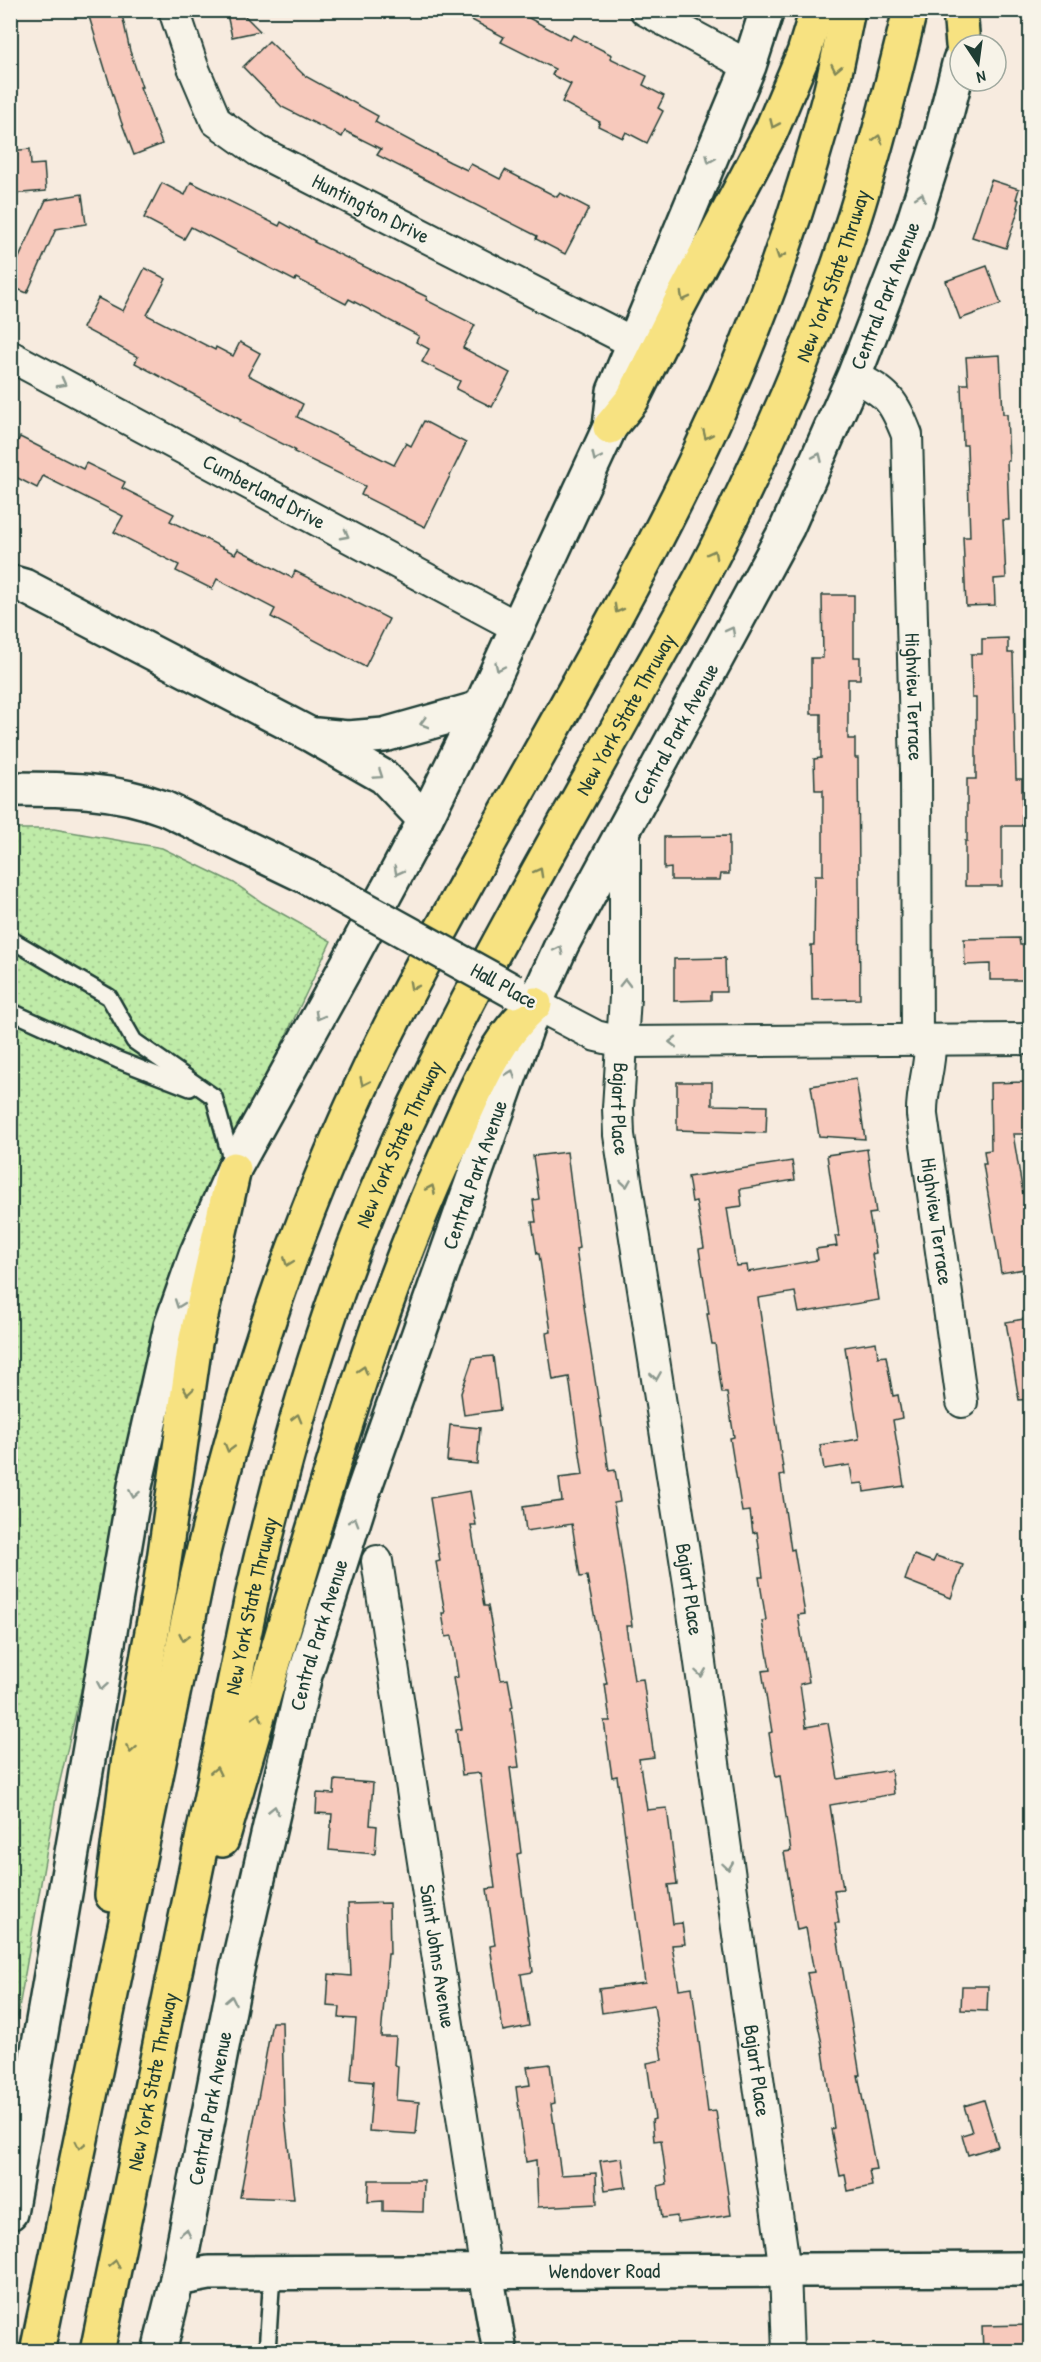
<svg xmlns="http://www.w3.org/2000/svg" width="1041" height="2362" viewBox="0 0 1041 2362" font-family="'Patrick Hand',sans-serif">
<defs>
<pattern id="grass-dots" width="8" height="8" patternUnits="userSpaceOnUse" patternTransform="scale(1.5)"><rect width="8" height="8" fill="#bfeba8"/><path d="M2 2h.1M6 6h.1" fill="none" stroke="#a4ca91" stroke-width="1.8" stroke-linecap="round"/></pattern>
</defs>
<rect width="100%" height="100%" fill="#f7ebdf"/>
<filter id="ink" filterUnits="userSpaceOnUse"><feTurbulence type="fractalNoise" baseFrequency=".0167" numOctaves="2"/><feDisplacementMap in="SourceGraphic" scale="12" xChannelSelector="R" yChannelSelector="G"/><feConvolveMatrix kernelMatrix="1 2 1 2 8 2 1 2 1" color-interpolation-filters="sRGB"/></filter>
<g filter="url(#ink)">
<polygon fill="url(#grass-dots)" stroke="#6f946e" stroke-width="1.5" points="10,829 54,829 162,848 234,883 263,903 331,941 243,1126 175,1286 56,1798 11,2053"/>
<g fill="#f7c9bc" stroke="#1f3d34" stroke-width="1.5">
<polygon points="87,10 121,10 130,51 142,87 140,87 162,144 134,155 121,121"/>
<polygon points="226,10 239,10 260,31 232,37"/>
<polygon points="453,10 514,10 570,40 573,35 612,55 610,58 647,76 643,85 664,96 658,108 663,111 647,143 626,132 623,138 598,126 600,122 562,102 571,84 552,75 555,69 501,42 504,37"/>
<polygon points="269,41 305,76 378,116 375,122 450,162 467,170 471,164 500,179 505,170 557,197 560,193 589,208 565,254 536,239 537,236 377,155 381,149 345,131 342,137 282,107 243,67"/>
<polygon points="30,149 31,165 44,164 46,191 10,194 10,151"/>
<polygon points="991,180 1019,189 1016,199 1019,200 1017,207 1019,208 1006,248 972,237"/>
<polygon points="191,182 279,226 281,222 315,241 314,242 427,297 426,300 475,325 463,348 510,373 492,407 456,389 460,381 422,362 429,349 416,342 419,336 349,299 346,304 296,278 295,281 191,227 184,239 144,218 162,183 185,195"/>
<polygon points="82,194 86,224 56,229 27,293 10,286 10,277 46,200"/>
<polygon points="987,266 1001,304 960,319 946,281"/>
<polygon points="145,268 166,279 147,315 215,350 216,347 233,356 240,342 260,353 248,375 303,404 297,417 394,465 406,443 411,446 424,421 466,443 425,527 361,495 365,486 294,452 295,450 239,422 241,420 135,363 138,357 83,328 98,298 123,311"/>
<polygon points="1000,355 1003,414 1007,414 1009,461 1007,461 1009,520 1003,520 1006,578 994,579 995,605 966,606 963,537 970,537 967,445 963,445 961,384 968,384 966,357"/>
<polygon points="20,437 83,469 86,463 125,482 122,488 174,514 170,521 235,554 238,549 292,578 295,571 389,619 365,667 271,617 275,609 217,579 212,589 176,571 179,565 114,532 123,516 43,476 37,488 10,474 10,455"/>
<polygon points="822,595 854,595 854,657 860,657 860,679 848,679 848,739 855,739 855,758 858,758 860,999 812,1000 811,945 814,945 815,875 823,875 823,790 815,790 814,759 821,758 821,714 811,714 811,658 823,658"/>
<polygon points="1008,638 1008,653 1013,653 1016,779 1022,779 1022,826 1002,826 1002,886 965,886 965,841 967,841 967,779 976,779 976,698 972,698 971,654 982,654 982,639"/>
<polygon points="729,836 729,874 721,874 720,880 671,880 671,868 664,869 664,837"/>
<polygon points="1019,938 1020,945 1030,945 1030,980 990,980 990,964 965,965 964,939"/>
<polygon points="725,958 726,992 711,992 711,1000 674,1001 674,959"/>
<polygon points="856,1079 865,1139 819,1136 811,1086"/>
<polygon points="677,1082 712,1082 712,1105 767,1106 766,1133 677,1130"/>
<polygon points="1028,1082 1029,1134 1013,1134 1028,1223 1030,1223 1030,1268 1001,1273 983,1164 986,1164 984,1151 991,1150 990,1083"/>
<polygon points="867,1149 876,1213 869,1214 876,1253 872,1254 879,1300 799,1313 795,1292 758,1298 784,1475 780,1476 791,1550 794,1549 805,1614 798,1615 809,1682 800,1684 806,1727 828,1723 838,1779 891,1770 894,1794 830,1805 843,1889 834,1890 839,1923 835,1923 860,2075 858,2075 876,2169 869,2170 872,2186 848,2191 845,2175 840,2176 831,2129 834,2128 822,2044 807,1973 814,1972 806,1928 797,1930 784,1852 791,1851 780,1776 776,1777 769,1733 772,1732 762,1671 770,1670 762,1621 766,1620 759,1577 763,1577 757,1532 753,1533 750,1511 742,1512 730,1438 734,1437 727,1393 722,1393 715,1344 712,1344 707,1314 709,1314 699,1249 704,1248 696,1201 692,1202 688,1177 792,1161 795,1180 740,1189 742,1206 727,1208 736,1266 747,1265 748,1272 818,1260 816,1249 837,1246 835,1236 839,1236 827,1155"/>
<polygon points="567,1152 579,1248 576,1249 587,1327 609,1471 615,1470 620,1502 614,1503 632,1626 626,1626 634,1680 643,1679 654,1757 639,1759 647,1810 667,1808 677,1884 668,1885 673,1924 682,1923 685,1944 672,1945 679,1989 692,1987 708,2112 716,2111 731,2215 677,2223 677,2216 662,2218 658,2186 667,2184 661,2140 654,2141 652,2120 655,2119 647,2063 662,2060 654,2005 602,2013 599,1989 645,1983 617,1776 612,1777 604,1721 610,1721 605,1684 607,1684 587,1576 580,1577 572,1524 526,1531 523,1507 562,1501 559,1478 583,1475 569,1377 553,1380 546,1333 551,1332 539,1254 537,1254 532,1222 536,1222 533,1200 539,1199 533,1156"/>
<polygon points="1030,1318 1030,1399 1019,1400 1006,1322"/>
<polygon points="876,1342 878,1357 886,1356 893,1396 898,1395 902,1418 893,1420 904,1486 864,1492 863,1483 853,1484 850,1465 824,1469 820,1445 859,1439 845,1347"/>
<polygon points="493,1356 500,1410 464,1415 461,1393 473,1358"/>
<polygon points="450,1425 480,1428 477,1464 447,1461"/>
<polygon points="470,1491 476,1525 471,1525 484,1606 488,1606 501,1680 508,1679 513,1707 511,1708 519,1767 510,1768 521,1853 517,1854 533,1972 521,1974 529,2026 503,2031 490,1946 495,1945 487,1889 495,1888 480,1773 462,1775 456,1730 462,1729 453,1678 458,1677 452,1636 446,1637 442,1613 445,1613 436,1562 440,1561 430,1498"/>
<polygon points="914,1555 933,1562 936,1556 963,1565 951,1598 905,1580"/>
<polygon points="335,1780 373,1783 370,1825 377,1826 375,1854 329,1850 332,1814 316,1813 317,1793 334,1794"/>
<polygon points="389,1903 390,1954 388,1954 381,2037 396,2037 394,2065 398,2066 396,2100 419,2102 416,2134 369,2131 373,2082 351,2080 356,2019 339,2018 340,2007 327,2006 329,1974 351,1976 348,1904"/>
<polygon points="962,1986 988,1986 987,2011 961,2010"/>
<polygon points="272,2022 282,2022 284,2108 294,2199 240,2197"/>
<polygon points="550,2064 555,2103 551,2104 561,2175 596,2173 597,2204 538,2207 536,2160 526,2162 516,2087 530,2085 527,2067"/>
<polygon points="984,2100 998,2146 968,2155 962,2135 972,2132 964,2106"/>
<polygon points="622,2158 626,2187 605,2190 600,2161"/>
<polygon points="369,2180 424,2180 423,2212 383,2211 383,2201 368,2202"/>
<polygon points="1030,2325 1030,2352 983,2352 982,2326"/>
</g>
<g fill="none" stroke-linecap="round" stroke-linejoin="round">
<defs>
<g id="service">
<polyline points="10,939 109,997 134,1041 214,1097 233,1166"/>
<polyline points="10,1011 118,1060 190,1088"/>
<polyline points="267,2352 272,2273"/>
</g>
<g id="minor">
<path id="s1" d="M 174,10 L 193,67 L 216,121 L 258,151 L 634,343"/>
<polyline points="645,10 749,66"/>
<path id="s2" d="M 10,356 L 517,627"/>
<path id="s3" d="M 854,376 C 888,394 893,399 907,435 L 916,769 L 917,1041"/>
<path id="s4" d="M 625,827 L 625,997 L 618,1108 L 619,1135 L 689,1584 L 785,2271 L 788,2352"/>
<polyline points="535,1004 596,1036 622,1042 1030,1039"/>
<path id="s5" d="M 930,1041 C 931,1067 921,1089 922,1115 L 962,1402"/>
<path id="s6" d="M 377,1561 L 486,2273"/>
</g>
<g id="tertiary">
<path d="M 10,789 C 63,789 114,789 164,808 L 307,877"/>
<polyline points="486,2273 500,2352"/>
<path id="s7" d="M 177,2279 L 209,2273 L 1030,2269"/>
</g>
<g id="secondary">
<polyline points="10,582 24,586 311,735 384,777 425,820"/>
<polyline points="316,735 348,738 384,735 480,708"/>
<polyline points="10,2213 135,1486 171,1326 196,1255 234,1169 347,965 425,820 480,708 610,427 614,391 749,66 767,10"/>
<path id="s8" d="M 159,2352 L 177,2279 L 237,1969 L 305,1675 L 362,1495 L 535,1004 L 562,944 L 787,528 L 854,376 L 912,227 L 941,135 L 960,60"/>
</g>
<g id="motorway">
<polyline points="960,10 963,45"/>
<polyline points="610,427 632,400 679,305 771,131 804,53 817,10"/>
<path d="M 222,1840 C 256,1723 290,1605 326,1488 C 361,1373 398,1260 448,1151 C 473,1098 491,1043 535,1004"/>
<polyline points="112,1895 129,1758 160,1588 195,1343 234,1169"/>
<path d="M 37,2352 L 197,1578 C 242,1385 300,1206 389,1029 C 486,838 601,656 694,464 C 751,346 797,221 830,94 C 837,67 842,38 848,10"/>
<path id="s9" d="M 97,2352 L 251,1601 C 287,1443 331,1286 400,1138 C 472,983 559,836 641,686 C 668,638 696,590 720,541 C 761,458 799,373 831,286 C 864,196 888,104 910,10"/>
</g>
</defs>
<use href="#service" stroke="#1f3d34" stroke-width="20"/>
<use href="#minor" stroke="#1f3d34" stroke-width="34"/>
<use href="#tertiary" stroke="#1f3d34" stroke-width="38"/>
<use href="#secondary" stroke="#1f3d34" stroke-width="38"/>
<use href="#motorway" stroke="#1f3d34" stroke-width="38"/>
<use href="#service" stroke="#f7f3e8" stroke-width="15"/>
<use href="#minor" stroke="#f7f3e8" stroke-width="30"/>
<use href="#tertiary" stroke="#f7f3e8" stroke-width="33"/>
<use href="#secondary" stroke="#f7f3e8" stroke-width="33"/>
<use href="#motorway" stroke="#f7e281" stroke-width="33"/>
<defs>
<polyline id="tertiary-bridge" points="307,877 513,991"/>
</defs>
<use href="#tertiary-bridge" stroke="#1f3d34" stroke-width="38" stroke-linecap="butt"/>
<use href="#tertiary-bridge" stroke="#f7f3e8" stroke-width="33"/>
</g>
<defs><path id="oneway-chevron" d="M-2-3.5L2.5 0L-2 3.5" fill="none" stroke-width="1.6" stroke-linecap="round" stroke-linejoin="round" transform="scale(1.5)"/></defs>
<g stroke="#808757">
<use href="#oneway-chevron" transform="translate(836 68) rotate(102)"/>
<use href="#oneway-chevron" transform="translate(774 124) rotate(114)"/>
<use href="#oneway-chevron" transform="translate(878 139) rotate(-74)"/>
<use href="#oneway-chevron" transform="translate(780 255) rotate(109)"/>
<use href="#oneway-chevron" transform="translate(684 297) rotate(118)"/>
<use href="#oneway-chevron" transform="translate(707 435) rotate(114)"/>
<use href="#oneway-chevron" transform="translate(713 554) rotate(-62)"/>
<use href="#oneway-chevron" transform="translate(618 609) rotate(119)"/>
<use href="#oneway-chevron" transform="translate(539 872) rotate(-61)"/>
<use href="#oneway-chevron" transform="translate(413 986) rotate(118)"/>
<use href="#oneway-chevron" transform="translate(364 1082) rotate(115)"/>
<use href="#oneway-chevron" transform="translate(431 1189) rotate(-66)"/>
<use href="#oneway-chevron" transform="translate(288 1262) rotate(111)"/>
<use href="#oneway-chevron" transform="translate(363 1370) rotate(-72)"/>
<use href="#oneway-chevron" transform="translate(188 1391) rotate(98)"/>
<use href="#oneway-chevron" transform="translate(297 1418) rotate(-74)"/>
<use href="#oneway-chevron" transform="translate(229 1448) rotate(106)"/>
<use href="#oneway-chevron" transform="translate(184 1637) rotate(102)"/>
<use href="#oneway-chevron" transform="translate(258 1717) rotate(-74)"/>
<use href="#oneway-chevron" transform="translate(131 1749) rotate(100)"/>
<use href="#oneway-chevron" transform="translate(216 1771) rotate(-78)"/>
<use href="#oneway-chevron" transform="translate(80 2145) rotate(102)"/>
<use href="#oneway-chevron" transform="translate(115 2264) rotate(-78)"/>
</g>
<g stroke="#8b988e">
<use href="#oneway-chevron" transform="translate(710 159) rotate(113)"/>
<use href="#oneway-chevron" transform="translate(921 197) rotate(-73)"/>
<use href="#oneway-chevron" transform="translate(62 383) rotate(28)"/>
<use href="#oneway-chevron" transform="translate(596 457) rotate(115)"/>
<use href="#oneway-chevron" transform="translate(818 457) rotate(-66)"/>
<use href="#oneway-chevron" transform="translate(345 535) rotate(28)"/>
<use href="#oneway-chevron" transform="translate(731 631) rotate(-62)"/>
<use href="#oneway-chevron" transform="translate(499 667) rotate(115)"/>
<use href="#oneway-chevron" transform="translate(424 723) rotate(164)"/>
<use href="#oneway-chevron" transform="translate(379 775) rotate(34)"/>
<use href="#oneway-chevron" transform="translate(398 871) rotate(118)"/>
<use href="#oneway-chevron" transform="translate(559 950) rotate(-65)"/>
<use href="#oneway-chevron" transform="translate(625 983) rotate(-89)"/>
<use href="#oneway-chevron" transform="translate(319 1016) rotate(119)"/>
<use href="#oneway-chevron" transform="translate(673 1042) rotate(-180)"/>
<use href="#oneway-chevron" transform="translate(511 1074) rotate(-70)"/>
<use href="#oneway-chevron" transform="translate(626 1183) rotate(81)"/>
<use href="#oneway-chevron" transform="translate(179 1304) rotate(110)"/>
<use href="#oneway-chevron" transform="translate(656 1376) rotate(81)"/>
<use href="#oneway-chevron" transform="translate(134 1494) rotate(100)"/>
<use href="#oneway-chevron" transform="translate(354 1521) rotate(-73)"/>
<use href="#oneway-chevron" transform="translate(701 1673) rotate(82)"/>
<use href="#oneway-chevron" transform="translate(102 1686) rotate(100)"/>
<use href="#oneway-chevron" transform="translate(274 1810) rotate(-77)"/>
<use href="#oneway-chevron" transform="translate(728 1866) rotate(82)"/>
<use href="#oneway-chevron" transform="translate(231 2000) rotate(-79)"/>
<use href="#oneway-chevron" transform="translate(186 2233) rotate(-79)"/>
</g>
</g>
<g text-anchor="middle" stroke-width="5" stroke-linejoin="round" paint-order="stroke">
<g font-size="21" fill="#1f3d34" stroke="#f7f3e8">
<text dy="7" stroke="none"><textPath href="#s1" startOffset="297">Huntington Drive</textPath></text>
<text dy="7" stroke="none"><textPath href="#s9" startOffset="2220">New York State Thruway</textPath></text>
<text dy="7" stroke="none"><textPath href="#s8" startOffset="2193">Central Park Avenue</textPath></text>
<text dy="7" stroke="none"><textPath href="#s2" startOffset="288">Cumberland Drive</textPath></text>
<text dy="7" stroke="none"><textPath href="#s3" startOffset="344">Highview Terrace</textPath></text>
<text dy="7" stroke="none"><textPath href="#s9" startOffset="1734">New York State Thruway</textPath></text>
<text dy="7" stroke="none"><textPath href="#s8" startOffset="1707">Central Park Avenue</textPath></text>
<text transform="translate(504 986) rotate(29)" y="7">Hall Place</text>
<text dy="7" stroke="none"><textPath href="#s4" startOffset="282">Bajart Place</textPath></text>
<text dy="7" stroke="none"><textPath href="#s9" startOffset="1248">New York State Thruway</textPath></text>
<text dy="7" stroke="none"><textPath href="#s8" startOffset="1221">Central Park Avenue</textPath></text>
<text dy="7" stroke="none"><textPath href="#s5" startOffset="182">Highview Terrace</textPath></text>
<text dy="7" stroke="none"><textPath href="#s4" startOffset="768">Bajart Place</textPath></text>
<text dy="7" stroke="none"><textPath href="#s9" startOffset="762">New York State Thruway</textPath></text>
<text dy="7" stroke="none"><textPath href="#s8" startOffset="735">Central Park Avenue</textPath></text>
<text dy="7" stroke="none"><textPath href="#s6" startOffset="400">Saint Johns Avenue</textPath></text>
<text dy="7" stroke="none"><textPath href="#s4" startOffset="1254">Bajart Place</textPath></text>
<text dy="7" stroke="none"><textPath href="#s9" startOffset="276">New York State Thruway</textPath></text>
<text dy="7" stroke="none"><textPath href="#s8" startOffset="249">Central Park Avenue</textPath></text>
<text dy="7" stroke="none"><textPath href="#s7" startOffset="428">Wendover Road</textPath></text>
</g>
</g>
<rect width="1041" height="2362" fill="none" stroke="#f7f3e8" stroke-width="36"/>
<rect x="18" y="18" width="1005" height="2326" fill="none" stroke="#1f3d34" stroke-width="2" filter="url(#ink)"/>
<g transform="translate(978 63) rotate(167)"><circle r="28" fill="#f7f3e8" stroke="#a1aaa0" stroke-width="1.5"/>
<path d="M0-4.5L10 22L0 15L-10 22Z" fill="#1f3d34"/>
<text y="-9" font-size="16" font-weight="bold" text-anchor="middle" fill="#1f3d34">N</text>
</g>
</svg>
